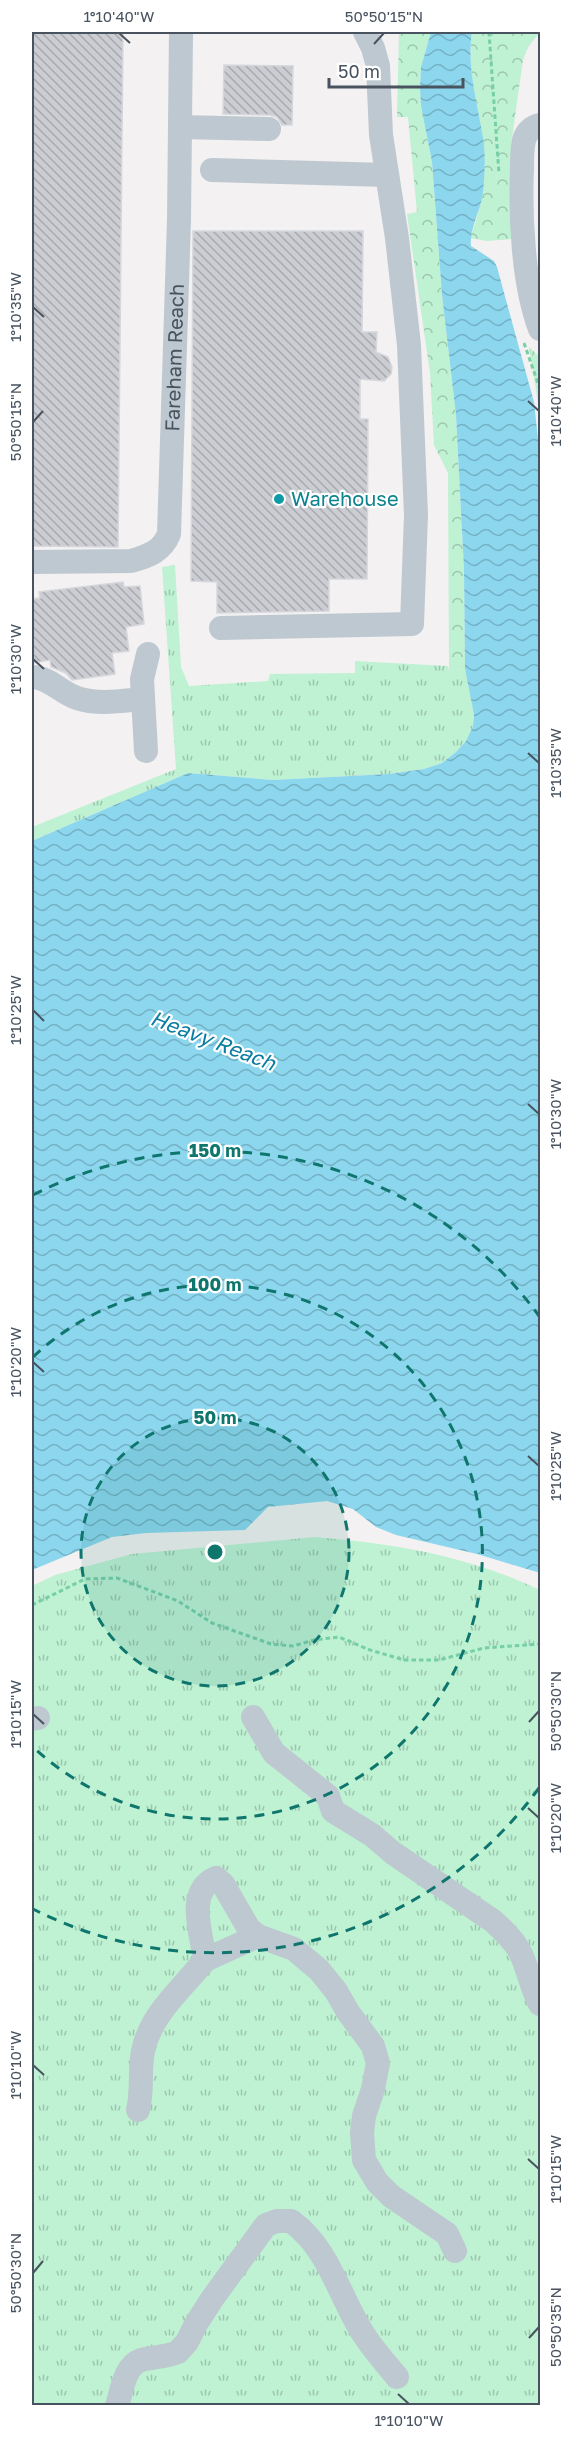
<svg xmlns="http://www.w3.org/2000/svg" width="572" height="2437" viewBox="0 0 572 2437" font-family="'Golos Text',sans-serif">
<defs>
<pattern id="grass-tufts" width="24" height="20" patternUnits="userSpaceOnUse" patternTransform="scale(1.5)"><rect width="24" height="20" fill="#bff1d3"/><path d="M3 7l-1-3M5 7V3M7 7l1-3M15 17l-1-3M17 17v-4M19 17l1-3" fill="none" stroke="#9dc6ae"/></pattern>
<pattern id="forest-crowns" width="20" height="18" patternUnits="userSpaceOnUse" patternTransform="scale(1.5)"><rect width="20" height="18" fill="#bff1d3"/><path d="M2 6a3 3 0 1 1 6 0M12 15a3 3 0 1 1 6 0" fill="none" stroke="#9dc6ae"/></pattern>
<pattern id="water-waves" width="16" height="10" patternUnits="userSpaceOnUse" patternTransform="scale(1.5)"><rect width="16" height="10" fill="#8cd7ee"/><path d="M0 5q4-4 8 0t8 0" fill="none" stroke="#74b1c4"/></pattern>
<pattern id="building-back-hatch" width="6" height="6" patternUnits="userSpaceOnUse" patternTransform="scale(1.5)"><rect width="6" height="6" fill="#cbcdd3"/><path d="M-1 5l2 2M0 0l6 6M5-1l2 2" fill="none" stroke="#a7a9ae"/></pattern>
</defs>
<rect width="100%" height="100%" fill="#f3f1f1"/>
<g fill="url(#grass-tufts)">
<polygon points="529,347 540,357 540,419 540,415"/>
<polygon points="175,565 181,667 189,686 268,681 270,674 355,673 355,661 448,666 449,671 465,669 474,715 473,726 466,741 456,752 442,763 424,769 388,774 273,780 188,773 32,841 32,827 176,769 162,567"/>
<path d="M 315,1537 C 396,1544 465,1555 540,1590 L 540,2405 L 32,2406 L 32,1586 L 55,1575 L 132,1554 Z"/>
</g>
<g fill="url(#forest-crowns)">
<polygon points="399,32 431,32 421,67 420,89 421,106 432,162 442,295 456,415 464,570 465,669 449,671 448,473 434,445 430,373 407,214 417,212 408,117 397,117"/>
<path d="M 472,32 L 540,32 L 528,47 L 523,60 L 511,145 L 512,239 L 487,241 L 470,238 C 483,205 488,168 482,133 C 476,96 467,69 472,32 Z"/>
</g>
<path fill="url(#water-waves)" d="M 431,32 L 472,32 C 467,67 476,97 482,132 C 486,152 485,173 483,192 C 481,210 469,230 471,246 L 494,261 L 497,267 L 534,402 L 540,458 L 540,1573 L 477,1554 L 396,1535 L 376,1527 L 353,1509 L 327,1501 L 268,1507 L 245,1530 L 146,1533 L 112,1537 L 32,1570 L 32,841 L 188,773 L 273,780 L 388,774 L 424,769 L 442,763 L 456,752 L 466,741 L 473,726 L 474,715 L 465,669 L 464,570 L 456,415 L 442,295 L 432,162 L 421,106 L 420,89 L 421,67 Z"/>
<g fill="url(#building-back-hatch)" stroke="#d5d7dc" stroke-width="1.5">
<polygon points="32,32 123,32 118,547 32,546"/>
<polygon points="224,65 293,66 292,125 282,125 277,117 270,115 223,114"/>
<polygon points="193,231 363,231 362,332 377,332 376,352 388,357 392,367 391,374 384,381 360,379 360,419 368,419 367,579 329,579 329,611 217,613 217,582 191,581"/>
<polygon points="123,582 124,587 140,586 144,624 126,627 129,651 112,653 115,674 72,680 66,673 51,667 50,660 32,663 32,599 40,598 39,592"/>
</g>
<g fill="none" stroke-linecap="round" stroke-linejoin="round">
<g stroke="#76cfa6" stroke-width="3" stroke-dasharray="4.5 3" stroke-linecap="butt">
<polyline points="489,32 499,174"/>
<polyline points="524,343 540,389"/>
<polyline points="32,1605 85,1579 117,1578 178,1601 212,1623 271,1644 293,1646 314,1640 339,1637 370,1650 404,1660 439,1660 484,1648 540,1644"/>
</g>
<g stroke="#bec8d0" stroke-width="24">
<path d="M 540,125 C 532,127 527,131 524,140 C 522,148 522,159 522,168 C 520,216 523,284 540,329"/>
<polyline points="180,127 269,129"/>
<polyline points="212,170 387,175"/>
<path id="s1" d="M 32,562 L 131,561 C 149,556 162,551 169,534 L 179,220 L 181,32"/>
<polyline points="221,628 412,624 416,515 409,345 397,238 381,135 378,66 373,48 365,32"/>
<path d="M 32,677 C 49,677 61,693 77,698 C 98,705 121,701 142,699"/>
<polyline points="146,751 142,679 148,654"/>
<path d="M 253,1717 L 274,1753 L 328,1796 L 333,1811 L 372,1835 L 393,1853 L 493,1921 C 503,1930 512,1938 519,1950 C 528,1967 531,1987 540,2004"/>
<polyline points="32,1719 38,1718"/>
<polyline points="205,1960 258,1936"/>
<path d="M 138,2110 C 143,2091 139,2071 143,2051 C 151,2013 182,1989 205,1960 C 202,1935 185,1891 216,1878 L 223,1884 L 249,1929 L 258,1936 L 294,1949 L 319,1970 L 336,1991 L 348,2012 L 373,2046 L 378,2063 L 373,2089 L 364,2116 L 362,2133 L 364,2160 L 377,2182 L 391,2196 L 447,2234 L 455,2251"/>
<path d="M 117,2406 C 122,2391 124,2366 141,2360 C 153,2357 166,2357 178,2352 L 187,2342 L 196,2324 L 212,2299 L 266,2225 L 277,2221 L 291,2221 C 327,2247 337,2289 358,2325 C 368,2344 383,2360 397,2377"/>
</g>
</g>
<path fill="none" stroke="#48535f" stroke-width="2" d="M 119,33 L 130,43M 374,44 L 384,33M 33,307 L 44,317M 528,401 L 539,411M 33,422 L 43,411M 33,659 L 44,669M 528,753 L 539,763M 33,1010 L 44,1021M 528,1104 L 539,1114M 33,1362 L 44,1372M 528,1456 L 539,1466M 33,1714 L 44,1724M 529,1722 L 539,1711M 528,1808 L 539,1818M 33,2065 L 44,2075M 528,2159 L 539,2169M 33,2273 L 43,2261M 529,2338 L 539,2327M 398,2394 L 409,2404"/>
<circle cx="215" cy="1552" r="134" fill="#0f766e" fill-opacity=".12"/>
<g fill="none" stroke="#0f766e" stroke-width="3" stroke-dasharray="10 8">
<circle cx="215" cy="1552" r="134"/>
<path d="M33 1357A267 267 0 1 1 33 1747"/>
<path d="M539 1788A401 401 0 0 1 33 1909M33 1195A401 401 0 0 1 539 1316"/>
</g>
<circle fill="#0f9aa8" stroke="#fff" stroke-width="2" cx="279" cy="499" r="6"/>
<g text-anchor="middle" stroke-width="4.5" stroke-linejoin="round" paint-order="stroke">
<g font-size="20" fill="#48535f" stroke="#fff">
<text dy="7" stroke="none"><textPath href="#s1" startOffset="324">Fareham Reach</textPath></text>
</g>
<g font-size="20" fill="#0d838f" stroke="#fff" text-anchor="start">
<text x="291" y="506">Warehouse</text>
</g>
<g font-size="21" font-style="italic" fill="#0b7da0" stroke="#fff">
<text transform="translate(213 1041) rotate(21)" y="7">Heavy Reach</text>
</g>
</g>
<circle cx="215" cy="1552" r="9" fill="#0f766e" stroke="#fff" stroke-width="3"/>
<g font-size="18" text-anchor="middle" font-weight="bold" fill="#0f766e" stroke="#fff" stroke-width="4.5" stroke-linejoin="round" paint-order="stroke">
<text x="215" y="1157">150 m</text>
<text x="215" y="1291">100 m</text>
<text x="215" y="1424">50 m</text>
</g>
<rect width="572" height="2437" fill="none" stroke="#ffffff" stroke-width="66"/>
<path d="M329 78v9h134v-9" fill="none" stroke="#48535f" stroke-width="3"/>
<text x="338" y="78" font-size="18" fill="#48535f" stroke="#ffffff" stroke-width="4.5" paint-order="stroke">50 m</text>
<rect x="33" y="33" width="506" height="2371" fill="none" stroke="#48535f" stroke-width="2"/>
<g font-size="15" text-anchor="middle" fill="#48535f">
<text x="119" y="22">1°10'40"W</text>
<text x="384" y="22">50°50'15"N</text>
<text transform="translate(16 307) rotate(-90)" y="5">1°10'35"W</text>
<text transform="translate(556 411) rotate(-90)" y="5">1°10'40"W</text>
<text transform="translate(16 422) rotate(-90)" y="5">50°50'15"N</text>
<text transform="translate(16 659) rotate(-90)" y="5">1°10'30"W</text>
<text transform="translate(556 763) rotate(-90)" y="5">1°10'35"W</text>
<text transform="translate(16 1010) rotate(-90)" y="5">1°10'25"W</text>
<text transform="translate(556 1114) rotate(-90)" y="5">1°10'30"W</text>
<text transform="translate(16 1362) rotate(-90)" y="5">1°10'20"W</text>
<text transform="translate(556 1466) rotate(-90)" y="5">1°10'25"W</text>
<text transform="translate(556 1711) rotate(-90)" y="5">50°50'30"N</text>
<text transform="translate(16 1714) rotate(-90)" y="5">1°10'15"W</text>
<text transform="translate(556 1818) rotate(-90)" y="5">1°10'20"W</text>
<text transform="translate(16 2065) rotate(-90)" y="5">1°10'10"W</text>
<text transform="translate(556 2169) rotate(-90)" y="5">1°10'15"W</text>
<text transform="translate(16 2273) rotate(-90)" y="5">50°50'30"N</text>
<text transform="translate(556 2327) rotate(-90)" y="5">50°50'35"N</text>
<text x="409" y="2426">1°10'10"W</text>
</g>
</svg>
